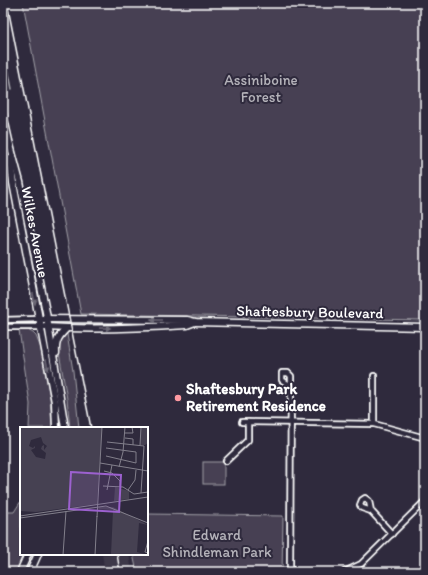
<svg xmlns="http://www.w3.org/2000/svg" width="428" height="575" viewBox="0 0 428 575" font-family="Itim,sans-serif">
<rect width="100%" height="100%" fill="#2f2a3d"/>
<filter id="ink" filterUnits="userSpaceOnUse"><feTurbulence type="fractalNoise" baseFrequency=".025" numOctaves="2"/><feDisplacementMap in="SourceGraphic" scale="8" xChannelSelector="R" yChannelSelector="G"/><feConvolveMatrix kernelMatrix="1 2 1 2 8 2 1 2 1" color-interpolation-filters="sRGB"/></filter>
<g filter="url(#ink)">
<polygon fill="#3c3749" points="102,554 129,554 132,572 105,572"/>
<g fill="#464152" stroke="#a2a0a8">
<polygon points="23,3 425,3 425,320 81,314"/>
<polygon points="26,329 33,333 36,336 40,346 50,398 52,428 29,428 30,404 19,330"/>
<polygon points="67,334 73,371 79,428 70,428 67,399 58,347 60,341"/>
<rect x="203" y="462" width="21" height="22"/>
<polygon points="21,501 21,554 23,554 16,572 3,572 3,512 14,512"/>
<polygon points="147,514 283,516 282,572 137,572 133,554 147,554"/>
</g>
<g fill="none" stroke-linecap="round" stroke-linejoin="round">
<polyline stroke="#a7a6ad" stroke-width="1.5" points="3,43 12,89"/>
<defs>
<g id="street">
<polyline points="3,320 39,319"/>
<polyline points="3,327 40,327"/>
<polyline points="242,422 374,424 425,438"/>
<polyline points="374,424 374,376"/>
<polyline points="226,461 248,440 248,422"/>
<polygon points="365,498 369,501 371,511 362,508 360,505 362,500"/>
<polyline points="371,511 392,534"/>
<polyline points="290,572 291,376 288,373 282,373 282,380 291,386"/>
<polyline points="344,572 361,564 425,501"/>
</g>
<g id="secondary">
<polyline points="3,114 9,141 20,182 46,312 65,428"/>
<polyline points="10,159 13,183 55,402 56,428"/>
<polyline points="39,319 187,320 195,322 425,327"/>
<path d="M 45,327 C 92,330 140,328 187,325 L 195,322"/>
<path d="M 56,353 C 55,341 59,336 66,329"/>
<polyline points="20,572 28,554"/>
<polyline points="30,572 38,554"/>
</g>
</defs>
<use href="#street" stroke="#fff" stroke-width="8"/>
<use href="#secondary" stroke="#fff" stroke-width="9"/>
<use href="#street" stroke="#2f2a3d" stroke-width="4.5"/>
<use href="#secondary" stroke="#2f2a3d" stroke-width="6"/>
<g stroke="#fff" stroke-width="1.5">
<polyline points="7,3 91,428"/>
<polyline points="117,554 120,572"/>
</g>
</g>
<defs><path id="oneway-solid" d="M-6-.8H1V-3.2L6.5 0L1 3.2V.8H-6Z"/></defs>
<g fill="#6d6a77">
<use href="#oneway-solid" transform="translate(34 299) rotate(79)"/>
<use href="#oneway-solid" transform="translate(156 320) rotate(-180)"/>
<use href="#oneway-solid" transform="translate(105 328)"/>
<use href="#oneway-solid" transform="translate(47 365) rotate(79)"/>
</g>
</g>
<circle fill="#ff9aa2" stroke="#2f2a3d" stroke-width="1.5" cx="178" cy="398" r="4"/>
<g text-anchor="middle" stroke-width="4" stroke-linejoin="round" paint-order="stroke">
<g font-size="15" fill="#b5b3ba" stroke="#2f2a3d">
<text x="261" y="85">Assiniboine<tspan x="261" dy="17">Forest</tspan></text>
<text x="217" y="540">Edward<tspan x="217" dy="17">Shindleman Park</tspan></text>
</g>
<g font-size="15" fill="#fff" stroke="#2f2a3d">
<text transform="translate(35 232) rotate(79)" y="5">Wilkes Avenue</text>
<text transform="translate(310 312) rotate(1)" y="5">Shaftesbury Boulevard</text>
</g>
<g font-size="15" font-weight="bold" fill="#fff" stroke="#2f2a3d" text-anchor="start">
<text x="186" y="394">Shaftesbury Park<tspan x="186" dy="17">Retirement Residence</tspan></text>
</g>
</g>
<g transform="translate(20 427)">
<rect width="128" height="128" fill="#2f2a3d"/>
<path d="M 0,0 L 82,0 L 77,77 L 16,85 L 0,84 ZM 21,10 L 23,16 L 27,19 L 24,23 L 24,18 L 22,19 L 21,22 L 26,26 L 25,32 L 16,30 L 11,23 L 15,21 L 15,19 L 13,21 L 9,19 L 11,13 ZM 121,0 L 128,0 L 128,16 L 125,18 L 120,18 ZM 95,60 L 109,64 L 109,72 L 94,74 ZM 79,80 L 93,80 L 128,96 L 93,80 L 128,98 L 119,96 L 117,125 L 128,128 L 91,128 L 93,83 L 78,82 Z" fill="#464152" fill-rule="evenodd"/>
<path fill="none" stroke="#827f8b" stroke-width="1" d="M 104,6 L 113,6 L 112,0M 105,11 L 113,12 L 113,18M 87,15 L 124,19M 120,18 L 121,0M 86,21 L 116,25 L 116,36 L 86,29M 80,36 L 128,44M 99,40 L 103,25 L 105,0M 84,44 L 92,46 L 100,54 L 100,60M 83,59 L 103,60 L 114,67 L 128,65M 87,63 L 92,38M 108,63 L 115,53 L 116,43M 121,66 L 124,19M 0,89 L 128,70M 77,90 L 82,0M 0,91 L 86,79 L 128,96M 128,114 L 125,125 L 128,126M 43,128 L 46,84M 75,128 L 77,89"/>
<path fill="#9c61cf" fill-opacity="0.15" stroke="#9c61cf" stroke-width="2" d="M 51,45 L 101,48 L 99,85 L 49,82 Z"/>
<rect width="128" height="128" fill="none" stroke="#fff" stroke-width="2"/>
</g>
<rect width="428" height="575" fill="none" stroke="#2f2a3d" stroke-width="16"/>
<rect x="8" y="8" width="412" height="559" fill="none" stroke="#fff" stroke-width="1.5" filter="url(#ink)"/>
</svg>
